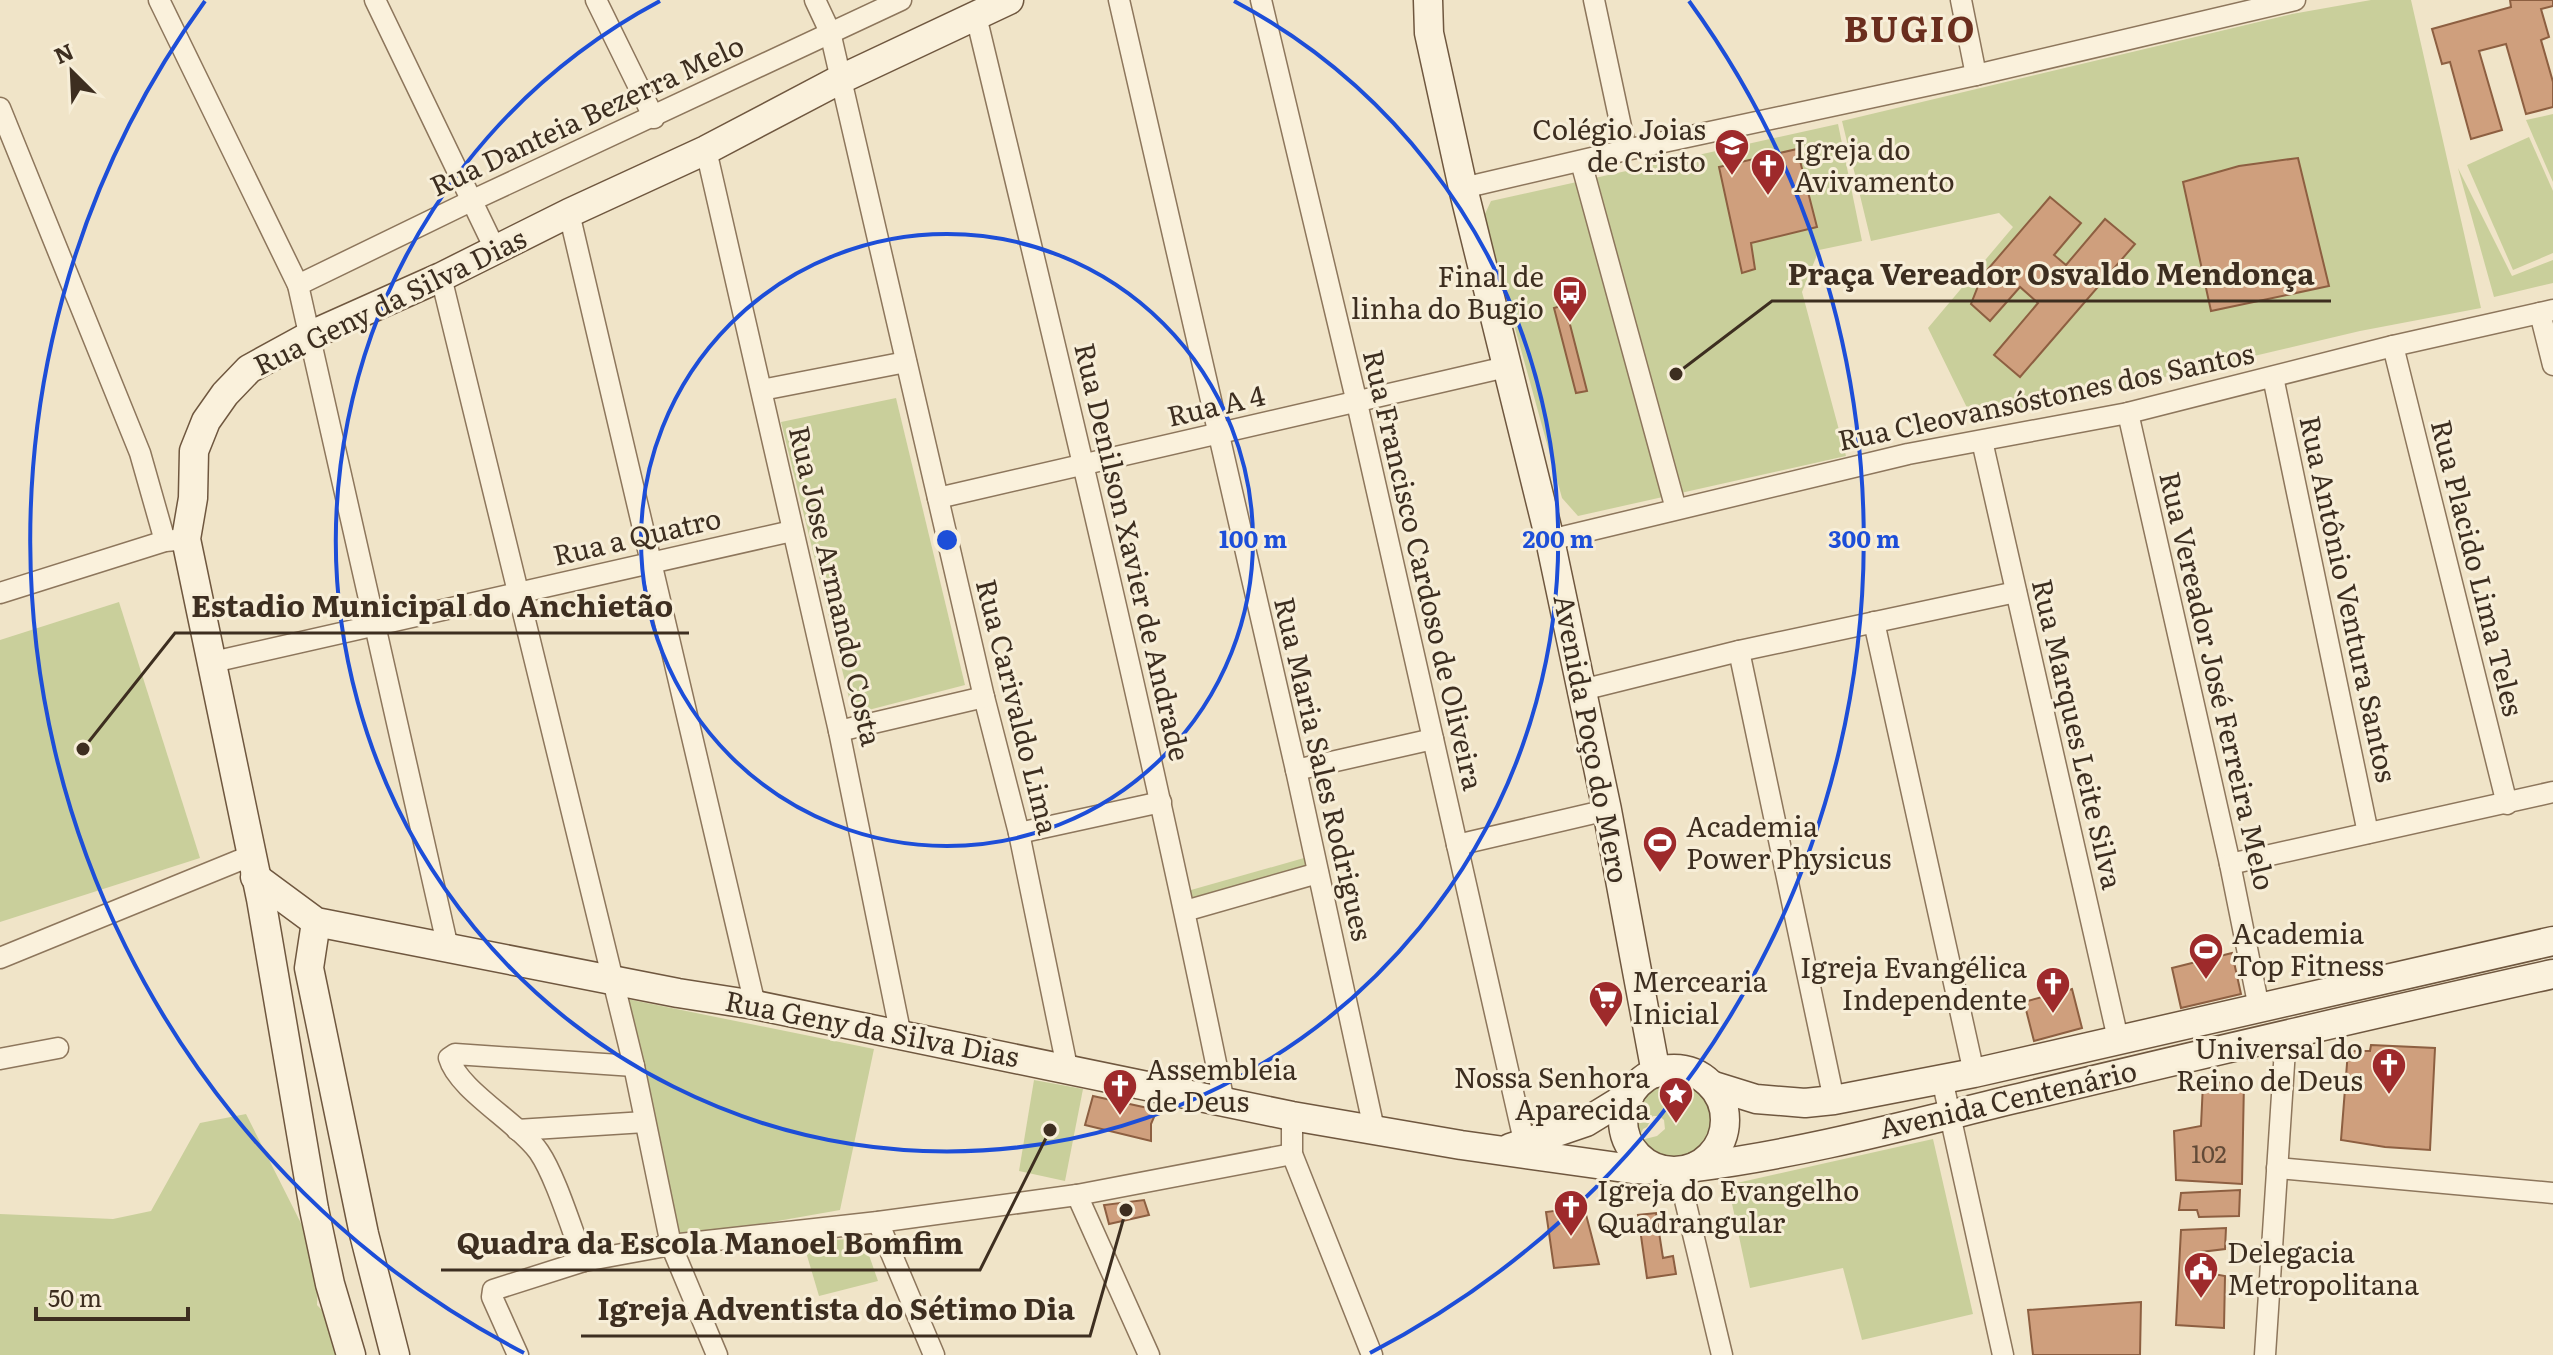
<svg xmlns="http://www.w3.org/2000/svg" width="2553" height="1355" viewBox="0 0 2553 1355" font-family="Literata,serif">
<rect width="100%" height="100%" fill="#f0e4c8"/>
<g fill="#c9cf9b" fill-rule="evenodd">
<polygon points="2371,0 2411,0 2481,308 2360,331 1974,422 1928,328 2013,227 1999,213 1871,241 1842,121 2292,14"/>
<polygon points="2553,114 2553,182 2526,120"/>
<polygon points="1838,124 1862,241 1819,250 1802,292 1846,456 1578,516 1562,498 1484,216 1491,201"/>
<polygon points="2529,137 2553,191 2553,253 2513,270 2467,165"/>
<polygon points="2458,168 2512,276 2553,260 2553,283 2494,297"/>
<polygon points="896,398 965,685 853,714 781,422"/>
<polygon points="119,602 200,858 0,922 0,640"/>
<polygon points="1304,858 1307,869 1189,903 1191,890"/>
<polygon points="622,998 874,1049 840,1210 664,1241"/>
<path d="M 1670,1076 C 1725,1076 1729,1153 1676,1157 C 1623,1161 1616,1087 1670,1076 ZM 1653,1116 L 1659,1116 L 1664,1120 L 1665,1129 L 1657,1136 L 1641,1140 L 1639,1138 L 1643,1129 L 1647,1127 Z"/>
<polygon points="1034,1080 1083,1089 1065,1181 1019,1171"/>
<polygon points="246,1114 319,1259 317,1305 364,1355 0,1355 0,1214 113,1219 151,1211 200,1123"/>
<polygon points="1933,1139 1973,1314 1862,1340 1843,1268 1750,1288 1728,1185"/>
<polygon points="863,1238 878,1281 819,1296 803,1242"/>
</g>
<g fill="#cf9f7d" stroke="#8d5f41" stroke-width="2">
<polygon points="2510,0 2553,0 2553,6 2541,9 2549,37 2541,40 2553,82 2553,107 2526,114 2506,44 2479,51 2502,130 2471,139 2450,62 2442,64 2432,29 2511,7"/>
<polygon points="1797,149 1817,227 1751,243 1755,269 1742,273 1719,167"/>
<polygon points="2298,158 2329,286 2211,311 2183,182 2239,166"/>
<polygon points="2050,197 2081,223 2054,255 2066,265 2105,219 2135,244 2020,377 1994,355 2038,303 2020,287 1990,321 1971,304 1982,276"/>
<polygon points="1565,305 1587,391 1576,393 1554,308"/>
<polygon points="2232,953 2241,994 2181,1008 2172,968"/>
<polygon points="2072,989 2082,1028 2034,1041 2024,1002"/>
<polygon points="2371,1045 2435,1048 2430,1150 2385,1147 2341,1140 2348,1051 2370,1051"/>
<polygon points="2244,1082 2242,1184 2176,1180 2174,1131 2201,1126 2203,1083"/>
<polygon points="1093,1096 1157,1110 1151,1124 1151,1141 1085,1125"/>
<polygon points="2240,1190 2239,1216 2199,1217 2197,1210 2179,1210 2181,1193"/>
<polygon points="1144,1200 1149,1215 1109,1224 1104,1205"/>
<polygon points="1584,1207 1599,1264 1554,1268 1546,1212"/>
<polygon points="1656,1213 1663,1258 1673,1256 1676,1274 1647,1278 1638,1215"/>
<polygon points="2226,1228 2225,1249 2201,1252 2197,1271 2225,1276 2224,1328 2176,1325 2181,1230"/>
<polygon points="2141,1302 2140,1355 2033,1355 2028,1310"/>
</g>
<g fill="none" stroke-linecap="round" stroke-linejoin="round">
<defs>
<g id="street">
<polyline points="159,0 298,285 448,948"/>
<polyline points="375,0 495,249"/>
<polyline points="596,0 654,118"/>
<polyline points="815,0 830,32 984,697 1019,833 1067,1067"/>
<polyline points="1119,0 1296,770 1374,1129"/>
<polyline points="1261,0 1357,403 1527,1154"/>
<polyline points="1594,0 1626,150"/>
<polyline points="1961,0 1976,75"/>
<path d="M 976,16 C 1063,377 1150,738 1224,1102"/>
<polyline points="0,108 140,453 165,541"/>
<polyline points="706,150 839,731 901,1036"/>
<polyline points="1581,162 1676,509"/>
<polyline points="1463,188 1626,150 1976,75 2295,0"/>
<polyline points="569,213 755,1005"/>
<polyline points="441,277 634,1066 671,1245 717,1355"/>
<polyline points="298,285 473,200 901,0"/>
<polyline points="2540,313 2553,365"/>
<polyline points="2393,346 2507,804"/>
<polyline points="2273,377 2368,833"/>
<polyline points="762,390 906,362"/>
<polyline points="2128,413 2230,864 2259,1008"/>
<polyline points="1982,441 2118,1039"/>
<polyline points="938,498 1506,367"/>
<polyline points="1550,540 1908,454 2128,413 2393,346 2553,310"/>
<polyline points="0,593 165,541 176,540"/>
<polyline points="1874,622 1974,1073"/>
<polyline points="1739,651 1834,1100"/>
<polyline points="213,662 792,531"/>
<polyline points="1582,690 1739,651 2016,592"/>
<polyline points="839,731 984,697"/>
<polyline points="1296,770 1433,739"/>
<polyline points="1019,833 1161,802"/>
<polyline points="1457,845 1607,810"/>
<polyline points="2230,864 2553,792"/>
<polyline points="1185,911 1318,873"/>
<polyline points="0,958 250,856"/>
<polyline points="0,1059 58,1048"/>
<polyline points="1942,1079 2003,1355"/>
<polyline points="1292,1116 1292,1154 1372,1355"/>
<polyline points="517,1130 645,1122"/>
<polyline points="2277,1168 2553,1193"/>
<polyline points="1678,1171 1722,1355"/>
<polyline points="1077,1195 1149,1355"/>
<polyline points="878,1222 934,1355"/>
<path d="M 584,1261 C 572,1231 556,1177 539,1152 C 519,1123 458,1090 449,1058 L 455,1054 L 634,1066"/>
<polyline points="518,1355 492,1297 493,1290 584,1261 671,1245 878,1222 1077,1195 1292,1154"/>
<polyline points="2265,1355 2286,1034"/>
</g>
<g id="secondary">
<polyline points="1428,0 1429,33 1463,188 1550,540 1607,810 1656,1073"/>
<polyline points="255,877 316,922 678,993 755,1005 1292,1116 1461,1145 1632,1169 1662,1170"/>
<polyline points="316,922 309,968 364,1234 395,1355"/>
<circle cx="1674" cy="1120" r="51"/>
<polyline points="1711,1085 1756,1099 1805,1103 1834,1100 1974,1073 2553,941"/>
<polyline points="1510,1148 1586,1122 1630,1095"/>
<path d="M 1695,1167 C 1807,1153 1918,1122 2027,1096 C 2202,1054 2377,1013 2553,974"/>
<polyline points="351,1355 330,1284 314,1209 261,899 186,539 193,498 194,451 206,421 225,394 249,369 311,335 441,277 569,213 706,150 839,80 1009,0"/>
</g>
</defs>
<use href="#street" stroke="#8d765c" stroke-width="23"/>
<use href="#secondary" stroke="#6f573f" stroke-width="31"/>
<use href="#street" stroke="#faf1dc" stroke-width="20"/>
<use href="#secondary" stroke="#faf1dc" stroke-width="28"/>
</g>
<g fill="none" stroke="#1d4ed8" stroke-width="4">
<circle cx="947" cy="540" r="306"/>
<path d="M1234 1A611 611 0 1 1 660 1"/>
<path d="M524 1353A917 917 0 0 1 205 1M1689 1A917 917 0 0 1 1370 1353"/>
</g>
<defs>
<symbol id="school-pin" viewBox="-11 -11 22 30"><path d="M0 17L-7.5 6A9.5 9.5 0 1 1 7.5 6Z" fill="#9e2a2b" stroke="#f7eed8"/><path d="M0-5L7-2L0 1L-7-2ZM-4 1L0 2.5L4 1V4Q0 6-4 4Z" fill="#fff"/></symbol>
<symbol id="church-pin" viewBox="-11 -11 22 30"><path d="M0 17L-7.5 6A9.5 9.5 0 1 1 7.5 6Z" fill="#9e2a2b" stroke="#f7eed8"/><path d="M-1.2-6h2.4v3.5h3.3v2.4h-3.3V6h-2.4V-.1h-3.3v-2.4h3.3Z" fill="#fff"/></symbol>
<symbol id="bus-pin" viewBox="-11 -11 22 30"><path d="M0 17L-7.5 6A9.5 9.5 0 1 1 7.5 6Z" fill="#9e2a2b" stroke="#f7eed8"/><path d="M-5-6H5V4H4V6H2V4H-2V6H-4V4H-5ZM-3.5-4V0h7V-4ZM-3.5 1.2v1.5H-2V1.2ZM2 1.2v1.5H3.5V1.2Z" fill="#fff"/></symbol>
<symbol id="stadium-pin" viewBox="-11 -11 22 30"><path d="M0 17L-7.5 6A9.5 9.5 0 1 1 7.5 6Z" fill="#9e2a2b" stroke="#f7eed8"/><path d="M0-5a6.5 5 0 1 0 0 10a6.5 5 0 1 0 0-10ZM-3.5-1.8h7v3.6h-7Z" fill="#fff"/></symbol>
<symbol id="supermarket-pin" viewBox="-11 -11 22 30"><path d="M0 17L-7.5 6A9.5 9.5 0 1 1 7.5 6Z" fill="#9e2a2b" stroke="#f7eed8"/><path d="M-6-5.5h2.5l.6 2H6L4.5 2H-2.5L-4.4-4H-6ZM-1.5 3.2a1.3 1.3 0 1 0 .1 0ZM3 3.2a1.3 1.3 0 1 0 .1 0Z" fill="#fff"/></symbol>
<symbol id="sight-pin" viewBox="-11 -11 22 30"><path d="M0 17L-7.5 6A9.5 9.5 0 1 1 7.5 6Z" fill="#9e2a2b" stroke="#f7eed8"/><path d="M0-6L1.8-2.2L6-1.7L2.9 1.2L3.7 5.4L0 3.3L-3.7 5.4L-2.9 1.2L-6-1.7L-1.8-2.2Z" fill="#fff"/></symbol>
<symbol id="civic-pin" viewBox="-11 -11 22 30"><path d="M0 17L-7.5 6A9.5 9.5 0 1 1 7.5 6Z" fill="#9e2a2b" stroke="#f7eed8"/><path d="M-.6-6.5H3V-4.5H.6V-3L4-1V1h2V6H-6V1h2V-1L-.6-3ZM-1.2 2.5V6h2.4V2.5Z" fill="#fff"/></symbol>
</defs>
<g fill-rule="evenodd">
<use href="#school-pin" x="1712" y="126" width="40" height="54"/>
<use href="#church-pin" x="1748" y="146" width="40" height="54"/>
<use href="#bus-pin" x="1550" y="273" width="40" height="54"/>
<use href="#stadium-pin" x="1640" y="823" width="40" height="54"/>
<use href="#stadium-pin" x="2186" y="930" width="40" height="54"/>
<use href="#church-pin" x="2033" y="964" width="40" height="54"/>
<use href="#supermarket-pin" x="1586" y="978" width="40" height="54"/>
<use href="#church-pin" x="2369" y="1045" width="40" height="54"/>
<use href="#church-pin" x="1100" y="1066" width="40" height="54"/>
<use href="#sight-pin" x="1656" y="1074" width="40" height="54"/>
<use href="#church-pin" x="1551" y="1187" width="40" height="54"/>
<use href="#civic-pin" x="2181" y="1249" width="40" height="54"/>
</g>
<g text-anchor="middle" stroke-width="6" stroke-linejoin="round" paint-order="stroke">
<g font-size="24" fill="#624a37">
<text x="2209" y="1163">102</text>
</g>
<g font-size="28" fill="#3d2e20" stroke="#f7eed8">
<text transform="translate(587 116) rotate(-25)" y="10">Rua Danteia Bezerra Melo</text>
<text transform="translate(390 302) rotate(-26)" y="10">Rua Geny da Silva Dias</text>
<text transform="translate(2046 397) rotate(-12)" y="10">Rua Cleovansóstones dos Santos</text>
<text transform="translate(1216 406) rotate(-13)" y="10">Rua A 4</text>
<text transform="translate(637 537) rotate(-13)" y="10">Rua a Quatro</text>
<text transform="translate(1132 552) rotate(77)" y="10">Rua Denilson Xavier de Andrade</text>
<text transform="translate(2477 568) rotate(76)" y="10">Rua Placido Lima Teles</text>
<text transform="translate(1423 570) rotate(77)" y="10">Rua Francisco Cardoso de Oliveira</text>
<text transform="translate(835 586) rotate(77)" y="10">Rua Jose Armando Costa</text>
<text transform="translate(2348 599) rotate(78)" y="10">Rua Antônio Ventura Santos</text>
<text transform="translate(2217 681) rotate(77)" y="10">Rua Vereador José Ferreira Melo</text>
<text transform="translate(1017 707) rotate(76)" y="10">Rua Carivaldo Lima</text>
<text transform="translate(2077 734) rotate(77)" y="10">Rua Marques Leite Silva</text>
<text transform="translate(1591 739) rotate(79)" y="10">Avenida Poço do Mero</text>
<text transform="translate(1323 769) rotate(77)" y="10">Rua Maria Sales Rodrigues</text>
<text transform="translate(872 1029) rotate(11)" y="10">Rua Geny da Silva Dias</text>
<text transform="translate(2008 1100) rotate(-13)" y="10">Avenida Centenário</text>
</g>
<g font-size="28" fill="#3d2e20" stroke="#f7eed8" text-anchor="start">
<text x="1706" y="140" text-anchor="end">Colégio Joias<tspan x="1706" dy="32">de Cristo</tspan></text>
<text x="1794" y="160">Igreja do<tspan x="1794" dy="32">Avivamento</tspan></text>
<text x="1544" y="287" text-anchor="end">Final de<tspan x="1544" dy="32">linha do Bugio</tspan></text>
<text x="1686" y="837">Academia<tspan x="1686" dy="32">Power Physicus</tspan></text>
<text x="2232" y="944">Academia<tspan x="2232" dy="32">Top Fitness</tspan></text>
<text x="2027" y="978" text-anchor="end">Igreja Evangélica<tspan x="2027" dy="32">Independente</tspan></text>
<text x="1632" y="992">Mercearia<tspan x="1632" dy="32">Inicial</tspan></text>
<text x="2363" y="1059" text-anchor="end">Universal do<tspan x="2363" dy="32">Reino de Deus</tspan></text>
<text x="1146" y="1080">Assembleia<tspan x="1146" dy="32">de Deus</tspan></text>
<text x="1650" y="1088" text-anchor="end">Nossa Senhora<tspan x="1650" dy="32">Aparecida</tspan></text>
<text x="1597" y="1201">Igreja do Evangelho<tspan x="1597" dy="32">Quadrangular</tspan></text>
<text x="2227" y="1263">Delegacia<tspan x="2227" dy="32">Metropolitana</tspan></text>
</g>
<g font-size="36" font-weight="bold" letter-spacing="2" fill="#6b2e1e" stroke="#f7eed8">
<text x="1910" y="42">BUGIO</text>
</g>
</g>
<circle cx="947" cy="540" r="12" fill="#1d4ed8" stroke="#f7eed8" stroke-width="4"/>
<g font-size="24" text-anchor="middle" font-weight="bold" fill="#1d4ed8" stroke="#f7eed8" stroke-width="6" stroke-linejoin="round" paint-order="stroke">
<text x="1253" y="548">100 m</text>
<text x="1558" y="548">200 m</text>
<text x="1864" y="548">300 m</text>
</g>
<path fill="none" stroke="#3d2e20" stroke-width="3" d="M1676 374L1772 301H2331M83 749L175 633H689M1050 1130L980 1270H441M1126 1210L1090 1336H581"/>
<g fill="#3d2e20" stroke="#f7eed8" stroke-width="3">
<circle cx="1676" cy="374" r="8"/>
<circle cx="83" cy="749" r="8"/>
<circle cx="1050" cy="1130" r="8"/>
<circle cx="1126" cy="1210" r="8"/>
</g>
<g font-size="30" text-anchor="middle" font-weight="bold" fill="#3d2e20" stroke="#f7eed8" stroke-width="6" stroke-linejoin="round" paint-order="stroke">
<text x="2051" y="285">Praça Vereador Osvaldo Mendonça</text>
<text x="432" y="617">Estadio Municipal do Anchietão</text>
<text x="710" y="1254">Quadra da Escola Manoel Bomfim</text>
<text x="836" y="1320">Igreja Adventista do Sétimo Dia</text>
</g>
<g transform="translate(72 72) rotate(336)" stroke="#f7eed8" stroke-width="6" paint-order="stroke">
<path d="M0-6L14 30L0 20L-14 30Z" fill="#3d2e20"/>
<text y="-12" font-size="22" font-weight="bold" text-anchor="middle" fill="#3d2e20">N</text>
</g>
<path d="M36 1307v12h152v-12" fill="none" stroke="#3d2e20" stroke-width="4"/>
<text x="48" y="1307" font-size="24" fill="#3d2e20" stroke="#f7eed8" stroke-width="6" paint-order="stroke">50 m</text>
</svg>
